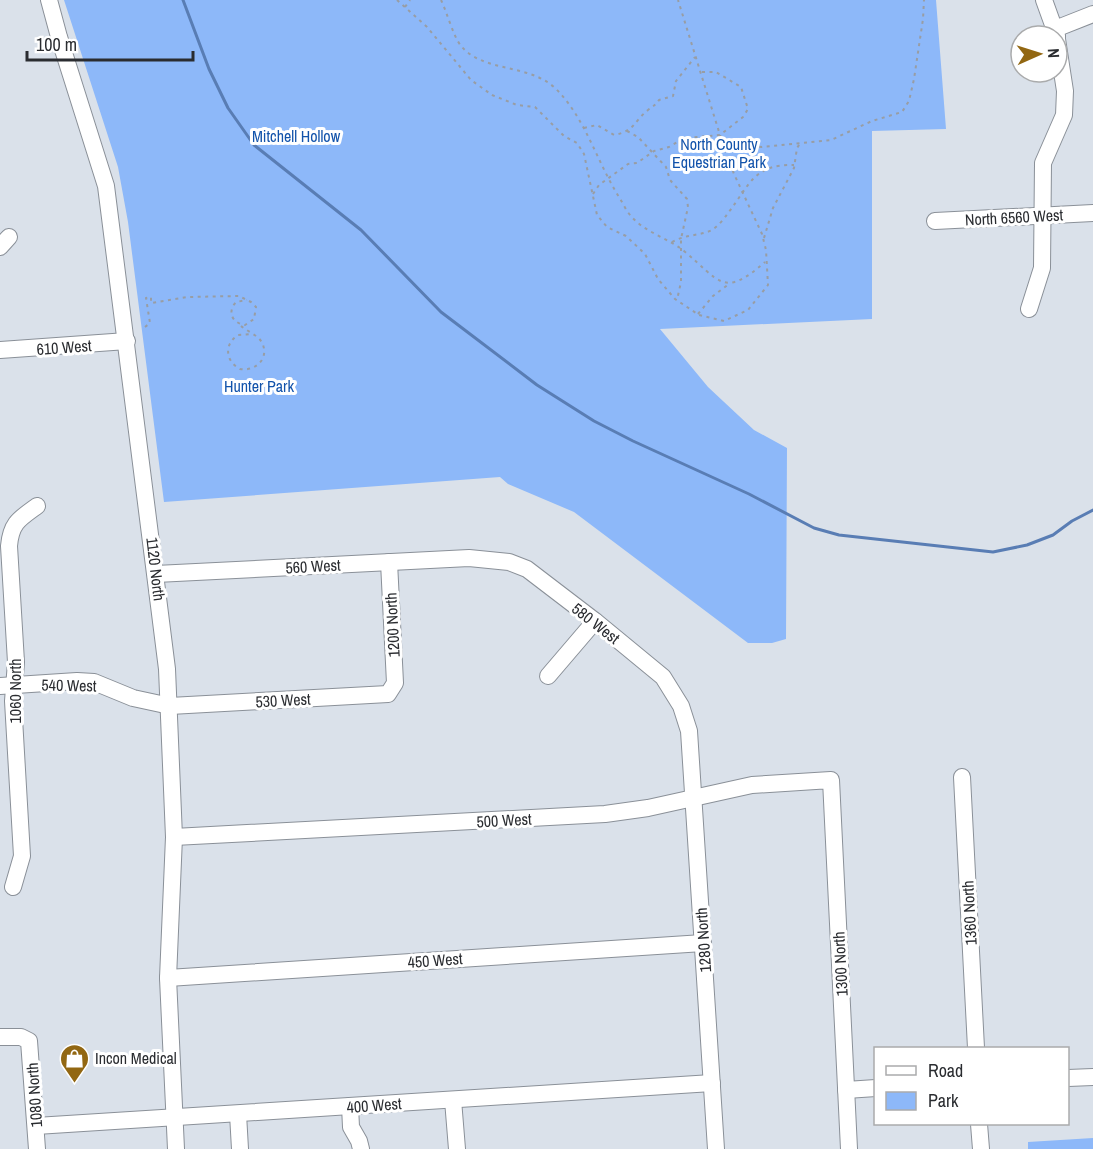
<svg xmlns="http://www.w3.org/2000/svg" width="1093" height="1149" viewBox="0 0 1093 1149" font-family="'Archivo Narrow',sans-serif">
<rect width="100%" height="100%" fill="#dae1ea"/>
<g fill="#8db8f9">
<polygon points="64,0 936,0 946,129 872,131 872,319 660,329 708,387 754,430 787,448 786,639 772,643 748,643 574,512 508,484 500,477 164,502 128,222 118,167"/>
<polygon points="1093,1138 1093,1149 1028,1149 1028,1142"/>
</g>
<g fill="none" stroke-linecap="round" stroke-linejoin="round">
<polyline stroke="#597db4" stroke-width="3" points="183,0 209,69 228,108 254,145 361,230 441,312 537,385 594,421 633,441 749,494 814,528 839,535 993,552 1027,545 1053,535 1072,521 1093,510"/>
<defs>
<g id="minor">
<polyline points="49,0 59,37 106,186 167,669 174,837 168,978 176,1149"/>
<polyline points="1044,0 1057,36"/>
<polyline points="1055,29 1093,14"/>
<polyline points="935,221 1093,213"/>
<polyline points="0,247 9,237"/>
<polyline points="1029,309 1042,268 1043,163 1064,115 1065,91 1057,39"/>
<polyline points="0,350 127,341"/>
<polyline points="156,574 469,558 509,562 527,569 595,621 663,677 681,706 689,731 716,1149"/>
<polyline points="548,676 595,621"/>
<polyline points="0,686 77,681 94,682 133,698 170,706 388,694 395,683 389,562"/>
<polyline points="962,777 976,1048"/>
<polyline points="174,837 605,814 648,808 752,785 831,780 849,1149"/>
<path d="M 13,887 L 22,856 L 13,701 L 16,662 L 9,546 C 11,523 19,519 37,506"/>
<polyline points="168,978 703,943"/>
<polyline points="0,1037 21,1037 29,1041 37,1149"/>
<polyline points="1068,1078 1093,1077"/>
<polyline points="846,1090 876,1088"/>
<polyline points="453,1100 457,1149"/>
<polyline points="350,1106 351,1127 359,1141 361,1149"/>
<polyline points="238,1114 240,1149"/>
<polyline points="979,1124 981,1149"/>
<polyline points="36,1126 712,1083"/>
</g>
</defs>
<use href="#minor" stroke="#8a9098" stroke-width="18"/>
<g stroke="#989da4" stroke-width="2" stroke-dasharray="3 4.5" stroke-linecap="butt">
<polyline points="397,0 427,27 471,80 492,95 517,105 535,107 564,136 577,143 584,154 597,215 607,227 626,236 645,254 658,279 675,299 699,315 724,321 748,310 768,285 766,250 762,234 734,174 720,135 678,0"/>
<path d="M 441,0 C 447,12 453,36 461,46 C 484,73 528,63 555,88 C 585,117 597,162 619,197 C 623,203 626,211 631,216 C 644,232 668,238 684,251 C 720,281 723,299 765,262"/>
<polyline points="405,7 410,0"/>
<path d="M 584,128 L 597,125 L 614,135 C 635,131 634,121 648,110 C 653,106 656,105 659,100 L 673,96 L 676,81 L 695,57"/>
<polyline points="627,131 638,137 666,167 670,180 687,199 688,207 681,239 681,282 677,300"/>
<polyline points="722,142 762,147 831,140 872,121 902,112 909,101 914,79 923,19 924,0"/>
<polyline points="593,194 599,185 628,164 637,163 654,151 669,147 684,138 720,135 743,117 748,109 741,87 716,72 701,72"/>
<polyline points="764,238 773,208 794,168 797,148 801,142"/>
<path d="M 672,242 C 686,234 700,236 712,230 C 718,226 724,219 728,213 C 750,185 753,164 794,165"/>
<polyline points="698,314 713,296 729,284"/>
<path d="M 241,326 C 247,331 257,335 261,341 C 271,357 256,372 240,369 C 225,361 224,344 238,335 L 251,334"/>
<path d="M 145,327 L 150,323 L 146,298 L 151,297 L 151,303 L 187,297 L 239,296 L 251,302 L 256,307 L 254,319 L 245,325 C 232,323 227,312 236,302 L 247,300"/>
</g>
<use href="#minor" stroke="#fff" stroke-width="16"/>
</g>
<defs>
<symbol id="shop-pin" viewBox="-11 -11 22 30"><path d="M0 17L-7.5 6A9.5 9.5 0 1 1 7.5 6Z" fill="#926712" stroke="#fff"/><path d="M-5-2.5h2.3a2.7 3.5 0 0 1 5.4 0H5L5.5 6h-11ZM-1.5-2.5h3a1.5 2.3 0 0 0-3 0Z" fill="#fff"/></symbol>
</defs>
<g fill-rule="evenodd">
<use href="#shop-pin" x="58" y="1042" width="33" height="45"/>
</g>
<g text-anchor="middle" stroke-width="6" stroke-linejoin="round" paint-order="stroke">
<g font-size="16" fill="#1253ab" stroke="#fff">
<text x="296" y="142">Mitchell Hollow</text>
<text x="719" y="150">North County<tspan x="719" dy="18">Equestrian Park</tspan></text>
<text x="259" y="392">Hunter Park</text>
</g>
<g font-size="16" fill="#2a2c30" stroke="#fff">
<text transform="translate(1014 217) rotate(-3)" y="6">North 6560 West</text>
<text transform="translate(64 347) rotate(-4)" y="6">610 West</text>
<text transform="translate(313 566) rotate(-3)" y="6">560 West</text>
<text transform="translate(156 569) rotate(83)" y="6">1120 North</text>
<text transform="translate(596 623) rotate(38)" y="6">580 West</text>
<text transform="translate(392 625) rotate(-93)" y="6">1200 North</text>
<text transform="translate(69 685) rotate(1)" y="6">540 West</text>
<text transform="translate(15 691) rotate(-90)" y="6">1060 North</text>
<text transform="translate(283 700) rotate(-3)" y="6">530 West</text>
<text transform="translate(504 820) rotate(-3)" y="6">500 West</text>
<text transform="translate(969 913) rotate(-93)" y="6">1360 North</text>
<text transform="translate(703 940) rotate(-94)" y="6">1280 North</text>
<text transform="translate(435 960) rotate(-4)" y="6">450 West</text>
<text transform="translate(840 964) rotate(-93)" y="6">1300 North</text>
<text transform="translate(34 1095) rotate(-94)" y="6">1080 North</text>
<text transform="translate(374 1105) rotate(-4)" y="6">400 West</text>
</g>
<g font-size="16" fill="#2a2c30" stroke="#fff" text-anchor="start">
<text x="95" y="1064">Incon Medical</text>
</g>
</g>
<rect x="874" y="1047" width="195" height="78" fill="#ffffff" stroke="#aaabac" stroke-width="1.5"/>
<rect x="886" y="1066" width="30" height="9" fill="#ffffff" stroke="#aaabac" stroke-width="1.5"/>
<text x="928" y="1077" font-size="18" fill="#2a2c30">Road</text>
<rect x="886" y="1092" width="30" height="18" fill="#8db8f9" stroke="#aaabac" stroke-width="1.5"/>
<text x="928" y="1107" font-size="18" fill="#2a2c30">Park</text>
<g transform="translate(1039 54) rotate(87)"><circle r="28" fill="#ffffff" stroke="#aaabac" stroke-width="1.5"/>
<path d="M0-4.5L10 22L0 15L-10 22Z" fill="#926712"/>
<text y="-9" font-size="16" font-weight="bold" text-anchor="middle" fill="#2a2c30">N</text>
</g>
<path d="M27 51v9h166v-9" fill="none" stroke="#2a2c30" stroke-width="3"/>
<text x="36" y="51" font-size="18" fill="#2a2c30" stroke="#ffffff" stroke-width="4.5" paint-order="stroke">100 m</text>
</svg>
